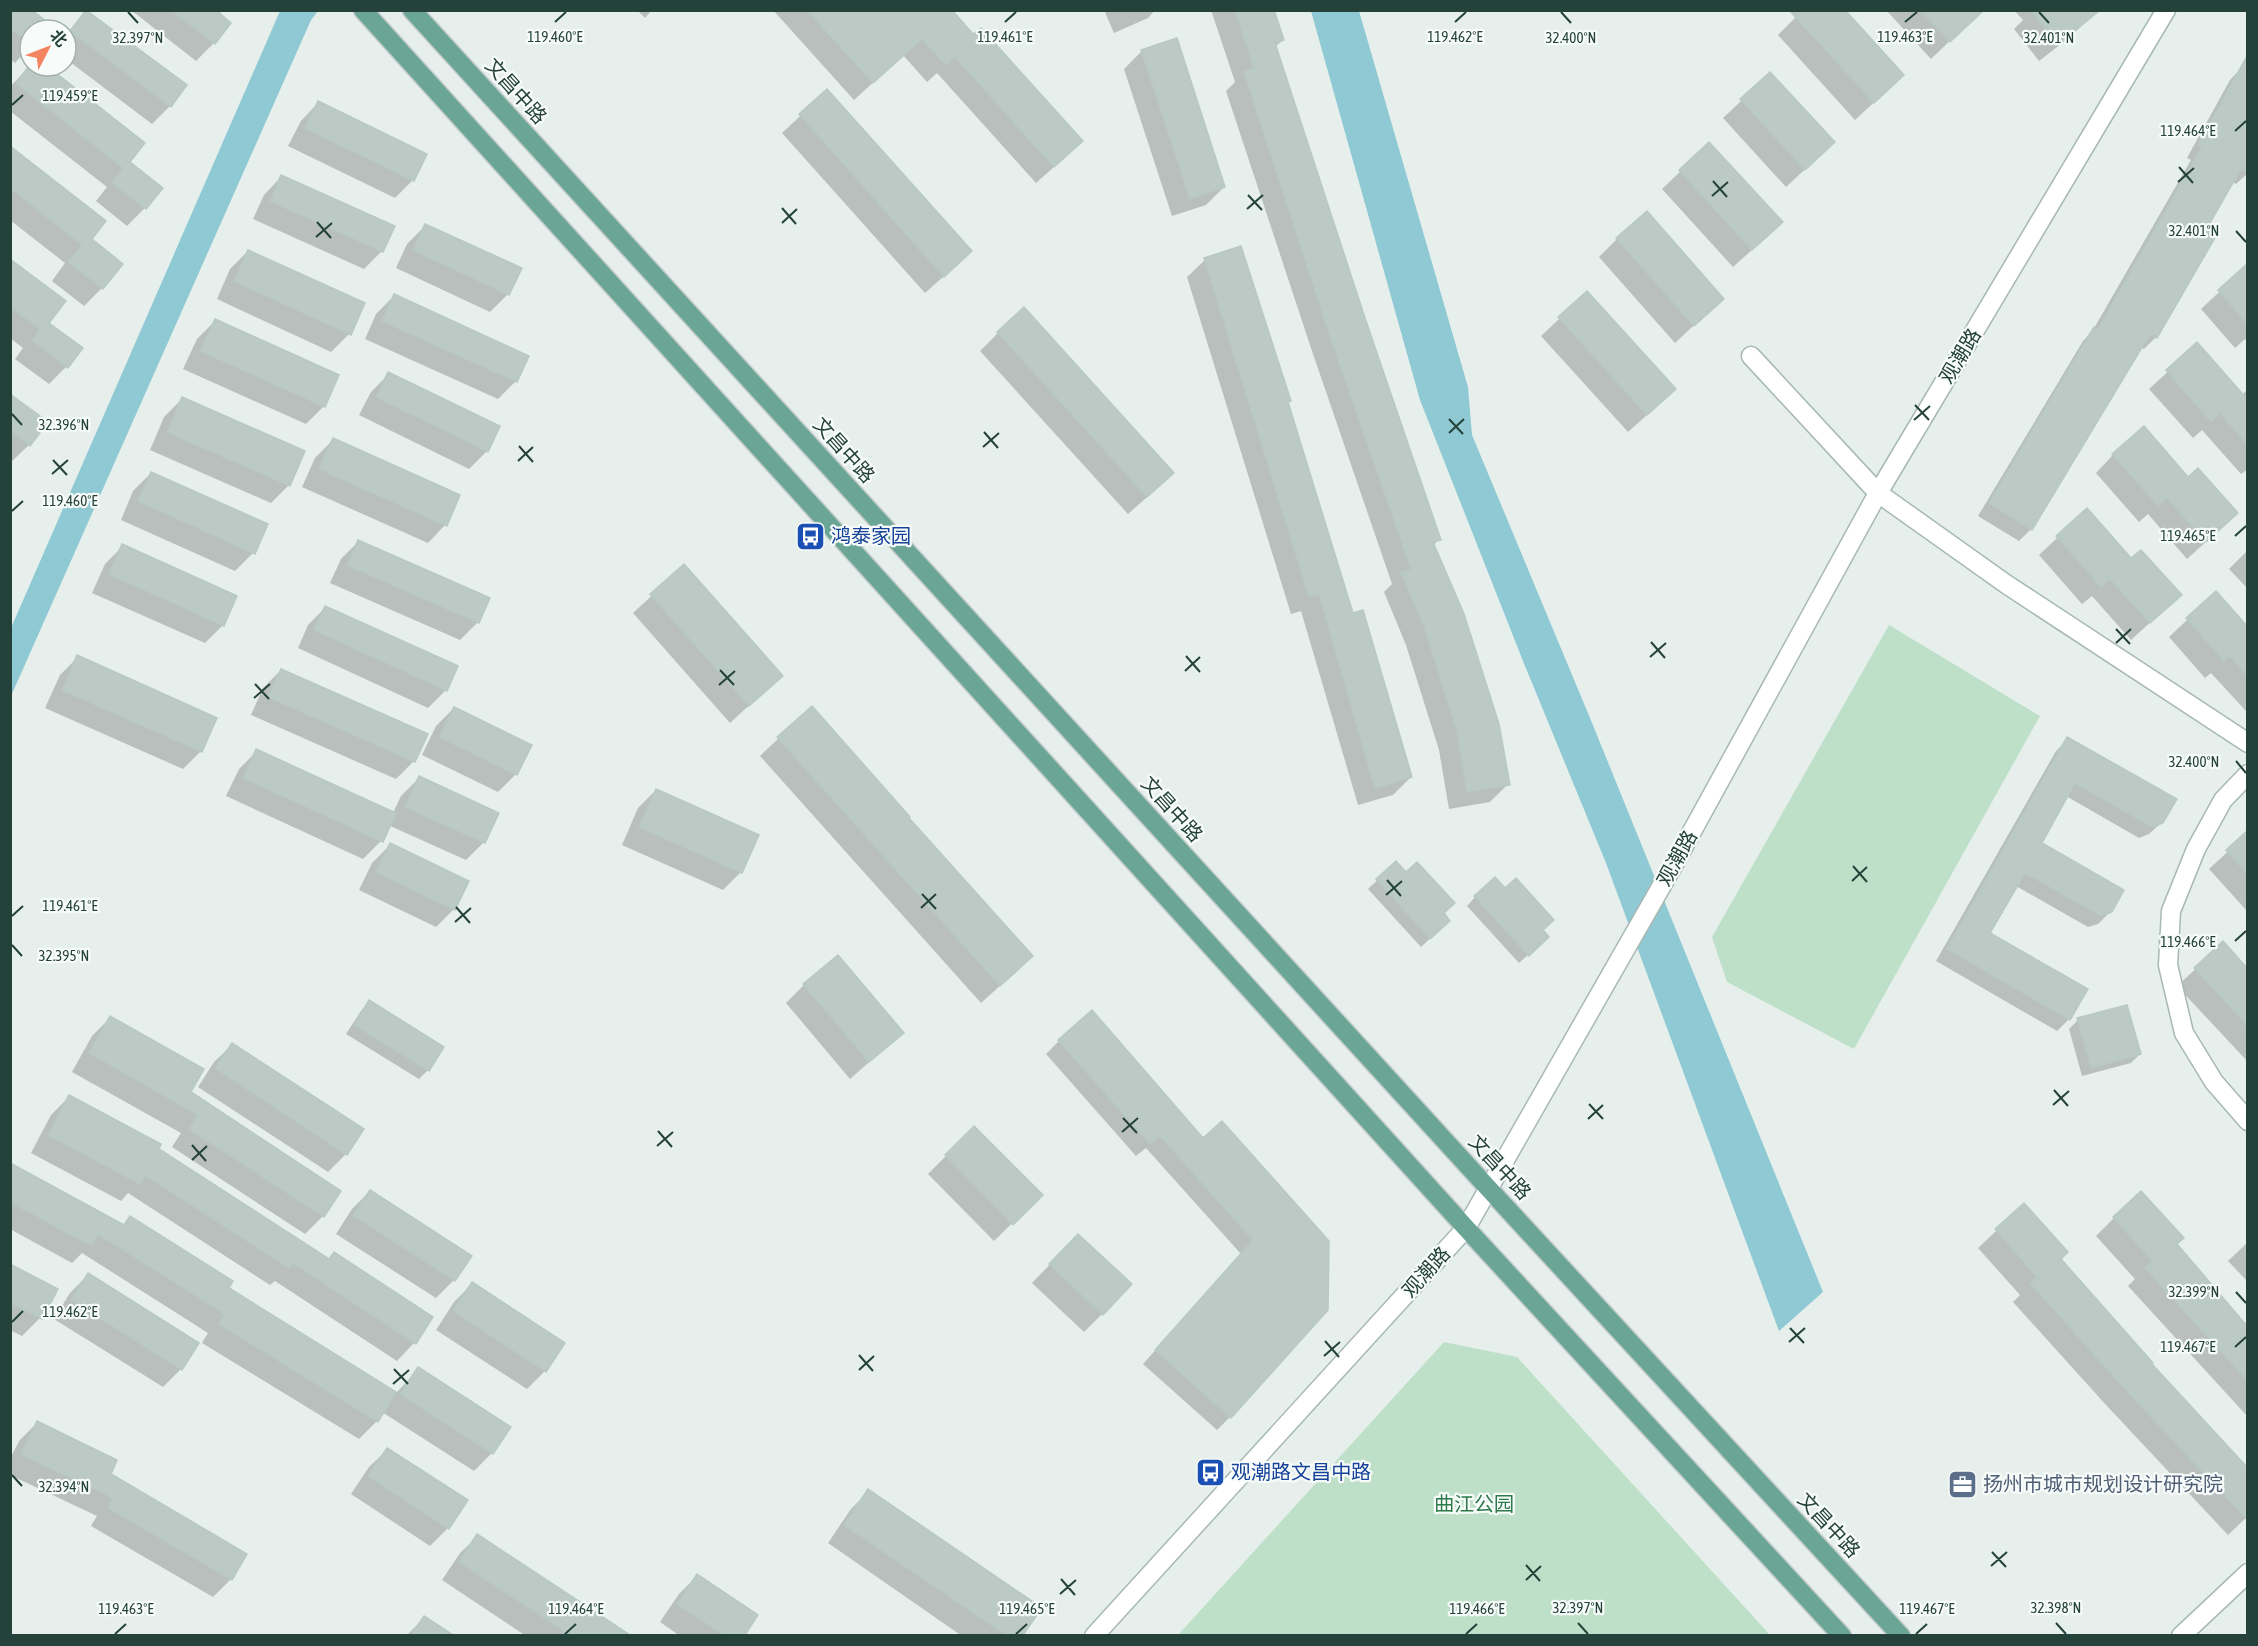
<svg xmlns="http://www.w3.org/2000/svg" width="2258" height="1646" viewBox="0 0 2258 1646" font-family="'Asap Condensed','Noto Sans SC',sans-serif">
<rect width="100%" height="100%" fill="#e6efeb"/>
<g fill="#bfe0c8">
<polygon points="1889,625 2040,716 1854,1049 1727,982 1712,937"/>
<polygon points="1444,1342 1517,1357 1770,1635 1178,1635"/>
</g>
<g fill="#8ec9d4">
<polygon points="280,11 318,11 311,20 11,696 11,628"/>
<polygon points="1311,11 1359,11 1468,387 1472,435 1590,718 1823,1292 1779,1331 1606,863 1523,661 1420,400"/>
</g>
<g fill="#0003">
<polygon points="10,10 44,30 30,30 30,47 15,63 10,59"/>
<polygon points="131,10 214,10 229,23 214,43 196,61"/>
<polygon points="637,10 652,10 645,18"/>
<polygon points="773,10 852,10 879,77 854,100"/>
<polygon points="863,10 950,10 1063,159 1036,183 937,73 927,82"/>
<polygon points="1104,10 1155,10 1148,18 1114,33"/>
<polygon points="1211,10 1273,10 1283,40 1275,47 1365,322 1439,539 1433,546 1508,784 1490,802 1449,809 1439,750 1406,645 1384,592 1392,584 1312,351 1226,91 1235,82"/>
<polygon points="1803,10 1884,93 1855,120 1778,35"/>
<polygon points="1886,10 1971,10 1958,33 1931,59"/>
<polygon points="2014,10 2081,10 2088,19 2070,37 2039,61 2014,29 2023,20"/>
<polygon points="87,12 170,106 152,124 66,59 66,34"/>
<polygon points="1142,51 1224,187 1206,205 1172,216 1124,69"/>
<polygon points="2248,61 2248,173 2236,184 2232,182 2204,231 2156,337 2144,349 2140,347 2031,529 2019,541 1978,516 2083,341 2093,330 2191,160 2187,158 2230,80"/>
<polygon points="30,66 45,66 128,162 145,208 127,226 96,201 107,187 10,111 10,87"/>
<polygon points="1770,74 1815,160 1786,187 1723,118"/>
<polygon points="827,91 952,269 925,293 782,133"/>
<polygon points="318,103 413,180 395,198 288,146 301,121"/>
<polygon points="1709,144 1763,240 1733,267 1662,189"/>
<polygon points="10,148 90,240 121,264 102,288 84,306 52,281 65,263 10,220"/>
<polygon points="281,177 382,251 364,269 253,219 264,195"/>
<polygon points="425,226 508,294 490,312 396,268 407,244"/>
<polygon points="1617,239 1722,299 1675,343 1599,257"/>
<polygon points="248,251 349,334 331,352 217,299 230,269"/>
<polygon points="1205,260 1289,401 1287,403 1352,615 1411,777 1393,795 1358,805 1301,611 1291,614 1187,277"/>
<polygon points="10,261 47,323 66,367 49,384 15,359 23,348 10,338"/>
<polygon points="2246,267 2248,342 2245,339 2235,348 2201,309"/>
<polygon points="1587,293 1656,407 1628,432 1541,336"/>
<polygon points="394,296 516,381 498,399 365,339 376,314"/>
<polygon points="215,321 324,406 306,424 183,369 197,339"/>
<polygon points="998,333 1154,491 1128,514 980,351"/>
<polygon points="2197,345 2242,395 2248,389 2248,469 2241,474 2202,430 2193,438 2149,389"/>
<polygon points="389,374 487,451 469,469 359,415 371,392"/>
<polygon points="10,396 29,445 11,462 10,462"/>
<polygon points="182,399 289,485 271,503 150,450 164,417"/>
<polygon points="333,440 445,525 428,543 302,487 315,458"/>
<polygon points="2113,455 2218,531 2187,559 2148,514 2139,522 2096,473"/>
<polygon points="151,473 253,553 235,571 121,520 133,491"/>
<polygon points="2087,510 2131,560 2180,595 2131,640 2092,596 2082,604 2039,555"/>
<polygon points="359,541 478,622 460,640 330,583 341,559"/>
<polygon points="123,546 223,625 205,643 92,593 105,564"/>
<polygon points="2247,551 2248,551 2248,589 2229,569"/>
<polygon points="684,566 781,676 730,723 633,613"/>
<polygon points="2216,593 2248,628 2248,710 2246,711 2211,673 2205,678 2169,637"/>
<polygon points="326,607 446,690 428,708 298,648 308,625"/>
<polygon points="78,657 201,751 183,769 45,708 60,675"/>
<polygon points="281,670 414,761 396,779 251,715 263,688"/>
<polygon points="454,708 516,774 498,792 422,755 436,726"/>
<polygon points="811,708 1013,974 981,1003 760,756"/>
<polygon points="2068,739 2162,822 2149,834 2139,838 2066,796 2040,843 2111,911 2098,924 2088,927 2016,886 1988,934 2069,1019 2057,1031 1936,961 2056,751"/>
<polygon points="257,751 393,813 401,796 419,778 484,842 466,860 388,825 381,841 363,859 226,796 239,769"/>
<polygon points="656,790 741,872 723,890 622,845 638,808"/>
<polygon points="2248,833 2248,912 2209,869"/>
<polygon points="390,845 454,909 436,927 359,890 372,863"/>
<polygon points="1396,863 1442,914 1440,929 1421,947 1368,889"/>
<polygon points="1505,891 1541,930 1538,946 1519,963 1467,906 1475,897"/>
<polygon points="2223,944 2248,970 2248,1062 2177,986"/>
<polygon points="804,985 902,1033 850,1079 786,1003"/>
<polygon points="369,1002 442,1047 428,1070 419,1079 346,1034 361,1011"/>
<polygon points="110,1018 323,1216 305,1234 172,1147 181,1133 72,1072 92,1036"/>
<polygon points="2078,1020 2140,1054 2131,1063 2082,1076 2069,1029"/>
<polygon points="1059,1041 1203,1140 1327,1242 1230,1417 1217,1430 1143,1364 1241,1254 1146,1148 1136,1156 1046,1054"/>
<polygon points="232,1045 346,1154 328,1172 198,1087 214,1062"/>
<polygon points="69,1097 328,1260 431,1318 414,1343 397,1361 275,1281 270,1285 128,1193 121,1201 31,1153 51,1115"/>
<polygon points="974,1128 1041,1195 994,1241 928,1174"/>
<polygon points="10,1164 122,1226 130,1218 227,1289 396,1393 419,1369 492,1453 474,1471 382,1412 377,1421 359,1439 202,1343 208,1333 82,1253 72,1263 10,1229"/>
<polygon points="370,1191 470,1256 454,1280 436,1298 336,1234 352,1209"/>
<polygon points="2024,1205 2059,1259 2150,1364 2248,1469 2248,1516 2228,1535 2107,1406 2013,1302 2020,1295 1978,1248"/>
<polygon points="2114,1218 2175,1244 2215,1288 2213,1291 2248,1328 2248,1417 2128,1286 2135,1279 2096,1236"/>
<polygon points="2248,1242 2248,1282 2228,1261"/>
<polygon points="1060,1254 1102,1314 1084,1332 1032,1283"/>
<polygon points="10,1266 56,1289 40,1318 22,1336 10,1330"/>
<polygon points="88,1275 181,1369 163,1387 54,1319 70,1293"/>
<polygon points="472,1284 545,1371 527,1389 436,1330 454,1302"/>
<polygon points="37,1423 231,1579 213,1597 91,1526 97,1516 10,1475 10,1459 19,1441"/>
<polygon points="387,1450 448,1528 430,1546 351,1494 369,1467"/>
<polygon points="869,1491 1040,1609 1022,1636 962,1636 828,1543 851,1509"/>
<polygon points="478,1536 616,1628 612,1636 526,1636 442,1580 460,1553"/>
<polygon points="697,1576 756,1616 743,1636 680,1636 660,1622 679,1594"/>
<polygon points="424,1618 451,1636 406,1636"/>
</g>
<g fill="#bbcac4" stroke="#b8c9c2" stroke-width="1.5">
<polygon points="10,10 32,10 57,30 30,30 30,43 10,28"/>
<polygon points="86,10 187,85 171,107 70,31"/>
<polygon points="171,10 216,10 231,23 215,44"/>
<polygon points="807,10 952,10 973,34 981,28 1083,141 1054,167 955,57 946,65 922,39 873,83"/>
<polygon points="1235,10 1274,10 1284,40 1275,43 1366,321 1441,540 1433,542 1464,614 1499,724 1510,785 1467,792 1457,731 1424,626 1401,573 1411,569 1329,333 1244,72 1254,68"/>
<polygon points="1789,10 1845,10 1904,75 1874,103"/>
<polygon points="1920,10 1984,10 1950,42"/>
<polygon points="2031,10 2100,10 2058,45"/>
<polygon points="1177,38 1225,187 1190,199 1141,50"/>
<polygon points="2247,56 2247,172 2241,169 2206,230 2216,236 2157,338 2150,334 2032,530 1989,503 2094,327 2098,329 2202,147 2198,145"/>
<polygon points="29,66 47,66 145,143 130,162 163,188 146,209 112,183 123,168 16,83"/>
<polygon points="1770,72 1835,142 1805,170 1740,99"/>
<polygon points="827,89 972,251 944,277 799,114"/>
<polygon points="318,101 427,154 414,181 305,128"/>
<polygon points="1709,142 1783,222 1752,250 1679,170"/>
<polygon points="10,146 106,221 92,239 123,264 103,289 68,262 82,245 10,188"/>
<polygon points="281,175 395,226 383,252 270,201"/>
<polygon points="1647,211 1724,299 1694,326 1616,238"/>
<polygon points="425,224 522,268 509,295 413,250"/>
<polygon points="1241,246 1291,401 1288,402 1353,613 1363,610 1412,777 1375,788 1319,594 1309,597 1204,258"/>
<polygon points="248,250 365,303 351,335 234,281"/>
<polygon points="10,259 66,301 49,323 83,348 68,368 32,340 40,329 10,307"/>
<polygon points="2247,264 2247,324 2218,290"/>
<polygon points="1587,291 1676,389 1647,415 1558,317"/>
<polygon points="394,294 529,356 517,382 382,321"/>
<polygon points="1024,307 1174,473 1147,497 997,332"/>
<polygon points="215,319 339,375 325,407 200,351"/>
<polygon points="2197,342 2247,399 2247,444 2220,413 2211,422 2166,370"/>
<polygon points="388,372 500,426 488,452 376,397"/>
<polygon points="10,394 48,422 30,446 10,430"/>
<polygon points="182,397 305,451 290,486 167,432"/>
<polygon points="2144,426 2188,477 2198,468 2238,513 2206,542 2167,498 2158,506 2112,454"/>
<polygon points="333,438 460,495 447,526 319,469"/>
<polygon points="151,472 268,524 255,554 138,501"/>
<polygon points="2087,508 2131,558 2141,550 2182,595 2150,623 2110,579 2101,587 2056,536"/>
<polygon points="358,540 490,598 479,623 347,565"/>
<polygon points="122,544 237,596 224,626 109,574"/>
<polygon points="684,564 783,676 749,706 650,594"/>
<polygon points="2216,591 2247,626 2247,676 2230,656 2224,661 2186,618"/>
<polygon points="325,606 458,666 447,691 314,630"/>
<polygon points="77,655 217,718 202,752 62,690"/>
<polygon points="281,669 428,734 415,762 268,697"/>
<polygon points="812,706 910,817 909,818 1033,956 1000,986 777,737"/>
<polygon points="454,707 532,745 517,775 439,737"/>
<polygon points="2067,737 2177,799 2163,823 2152,827 2075,783 2042,843 2124,890 2112,912 2101,916 2025,873 1990,933 2088,989 2070,1020 1947,949"/>
<polygon points="256,749 396,813 383,842 243,778"/>
<polygon points="419,776 499,813 485,843 405,807"/>
<polygon points="656,789 759,835 742,873 639,827"/>
<polygon points="2247,831 2247,874 2226,850"/>
<polygon points="390,843 469,881 455,910 376,872"/>
<polygon points="1396,861 1406,872 1417,862 1455,903 1444,913 1450,921 1430,939 1376,879"/>
<polygon points="1495,877 1505,888 1516,878 1554,920 1543,930 1549,937 1529,956 1474,896"/>
<polygon points="2223,941 2247,968 2247,1025 2194,968"/>
<polygon points="838,955 904,1033 869,1062 803,984"/>
<polygon points="369,1000 444,1047 429,1071 354,1025"/>
<polygon points="2127,1005 2141,1054 2091,1068 2077,1018"/>
<polygon points="1092,1010 1203,1138 1222,1121 1329,1241 1328,1310 1231,1418 1155,1350 1253,1240 1160,1136 1150,1144 1058,1040"/>
<polygon points="110,1016 204,1069 191,1092 341,1191 324,1217 189,1129 198,1115 89,1053"/>
<polygon points="232,1043 364,1129 347,1155 215,1068"/>
<polygon points="69,1095 161,1144 159,1149 329,1259 334,1252 433,1317 416,1344 293,1263 289,1268 145,1175 140,1184 48,1135"/>
<polygon points="974,1126 1043,1195 1013,1225 945,1155"/>
<polygon points="10,1163 124,1225 130,1216 233,1281 229,1288 396,1392 378,1422 219,1324 225,1314 98,1234 92,1246 10,1202"/>
<polygon points="370,1190 472,1256 455,1281 353,1215"/>
<polygon points="2141,1191 2184,1238 2177,1244 2247,1326 2247,1380 2145,1268 2152,1261 2113,1217"/>
<polygon points="2024,1203 2068,1252 2061,1259 2153,1363 2152,1364 2247,1467 2247,1519 2125,1389 2030,1283 2037,1277 1995,1229"/>
<polygon points="1078,1234 1132,1284 1103,1315 1049,1264"/>
<polygon points="10,1264 58,1289 42,1319 10,1303"/>
<polygon points="88,1273 199,1343 182,1370 71,1300"/>
<polygon points="472,1282 565,1343 546,1372 453,1311"/>
<polygon points="418,1367 511,1427 493,1454 400,1394"/>
<polygon points="37,1421 117,1460 111,1474 247,1554 232,1580 108,1508 113,1498 21,1454"/>
<polygon points="387,1448 468,1500 449,1529 368,1476"/>
<polygon points="868,1489 1042,1608 1023,1635 1006,1635 844,1525"/>
<polygon points="477,1534 630,1635 570,1635 459,1562"/>
<polygon points="697,1574 758,1615 745,1635 724,1635 677,1604"/>
<polygon points="424,1616 453,1635 411,1635"/>
</g>
<g fill="none" stroke-linecap="round" stroke-linejoin="round">
<defs>
<g id="minor">
<polyline points="1751,356 1878,493 2006,584 2248,743"/>
<polyline points="2248,774 2223,800 2196,849 2171,911 2168,965 2184,1033 2214,1082 2248,1121"/>
<polyline points="1094,1636 1466,1228 1673,866 1878,493 2166,10"/>
<polyline points="2181,1636 2248,1573"/>
</g>
<g id="major">
<polyline points="363,10 1466,1228 1842,1636"/>
<polyline points="412,10 1489,1189 1901,1636"/>
</g>
</defs>
<use href="#minor" stroke="#a8b8b2" stroke-width="21"/>
<use href="#major" stroke="#c2cac8" stroke-width="21"/>
<use href="#minor" stroke="#fff" stroke-width="18"/>
<use href="#major" stroke="#6aa596" stroke-width="18"/>
</g>
<path fill="none" stroke="#24423a" stroke-width="2" d="M 128,12 L 138,23M 1561,12 L 1571,23M 2039,12 L 2049,23M 555,22 L 566,12M 1005,22 L 1016,12M 1455,22 L 1466,12M 1905,22 L 1917,12M 12,105 L 23,95M 2235,131 L 2246,121M 2179,167 L 2193,183M 1713,181 L 1727,197M 2178,182 L 2194,168M 1248,195 L 1262,210M 1712,196 L 1728,182M 782,208 L 796,224M 1247,209 L 1263,195M 317,222 L 331,238M 782,223 L 797,209M 2236,231 L 2246,242M 316,237 L 332,223M 1915,405 L 1929,420M 12,414 L 22,425M 1449,419 L 1463,434M 1914,420 L 1930,406M 984,432 L 998,448M 1449,433 L 1464,419M 519,446 L 533,462M 983,447 L 999,433M 53,460 L 67,475M 518,461 L 533,447M 52,474 L 68,460M 12,511 L 23,501M 2235,536 L 2246,526M 2116,629 L 2130,644M 1651,642 L 1665,658M 2116,643 L 2131,629M 1186,656 L 1200,672M 1650,657 L 1666,643M 720,670 L 734,685M 1185,671 L 1200,657M 255,684 L 269,699M 719,685 L 735,671M 254,698 L 270,684M 2236,761 L 2246,773M 1853,866 L 1867,882M 1387,880 L 1401,896M 1852,881 L 1867,867M 922,894 L 936,909M 1386,895 L 1402,881M 456,907 L 470,923M 921,908 L 936,894M 12,916 L 23,906M 455,922 L 471,908M 2235,941 L 2246,931M 12,945 L 22,956M 2054,1090 L 2068,1106M 1589,1104 L 1603,1119M 2053,1105 L 2069,1091M 1123,1118 L 1137,1133M 1588,1119 L 1603,1105M 658,1131 L 672,1147M 1122,1132 L 1138,1118M 192,1145 L 206,1161M 657,1146 L 673,1132M 192,1160 L 207,1146M 2236,1292 L 2246,1303M 12,1322 L 23,1311M 1790,1328 L 1804,1343M 1325,1341 L 1339,1357M 1789,1342 L 1805,1328M 2235,1347 L 2246,1337M 859,1355 L 873,1371M 1324,1356 L 1340,1342M 394,1369 L 408,1384M 859,1370 L 874,1356M 393,1384 L 409,1370M 12,1475 L 22,1486M 1992,1552 L 2006,1567M 1526,1565 L 1540,1581M 1991,1566 L 2007,1552M 1061,1579 L 1075,1595M 1526,1580 L 1541,1566M 1060,1594 L 1076,1580M 1578,1623 L 1588,1634M 2056,1623 L 2066,1634M 115,1634 L 126,1624M 565,1634 L 576,1624M 1016,1634 L 1027,1624M 1466,1634 L 1477,1624M 1916,1634 L 1927,1624"/>
<defs>
<symbol id="bus-square" viewBox="-11 -11 22 22"><rect x="-9" y="-9" width="18" height="18" rx="4" fill="#1a4fb4" stroke="#f7fbf9"/><path d="M-5-6H5V4H4V6H2V4H-2V6H-4V4H-5ZM-3.5-4V0h7V-4ZM-3.5 1.2v1.5H-2V1.2ZM2 1.2v1.5H3.5V1.2Z" fill="#fff"/></symbol>
<symbol id="office-square" viewBox="-11 -11 22 22"><rect x="-9" y="-9" width="18" height="18" rx="4" fill="#5c6f8a" stroke="#f7fbf9"/><path d="M-6-3h4V-5.5h4V-3h4V5H-6ZM-1-4.5V-3h2v-1.5ZM-6 0V1H6V0Z" fill="#fff"/></symbol>
</defs>
<g fill-rule="evenodd">
<use href="#bus-square" x="794" y="520" width="33" height="33"/>
<use href="#bus-square" x="1194" y="1456" width="33" height="33"/>
<use href="#office-square" x="1946" y="1468" width="33" height="33"/>
</g>
<g text-anchor="middle" stroke-width="4.5" stroke-linejoin="round" paint-order="stroke">
<g font-size="20" fill="#24423a" stroke="#f7fbf9">
<text transform="translate(516 91) rotate(48)" y="7">文昌中路</text>
<text transform="translate(1960 356) rotate(-59)" y="7">观潮路</text>
<text transform="translate(844 450) rotate(48)" y="7">文昌中路</text>
<text transform="translate(1172 809) rotate(48)" y="7">文昌中路</text>
<text transform="translate(1677 858) rotate(-61)" y="7">观潮路</text>
<text transform="translate(1500 1167) rotate(47)" y="7">文昌中路</text>
<text transform="translate(1426 1272) rotate(-48)" y="7">观潮路</text>
<text transform="translate(1829 1525) rotate(47)" y="7">文昌中路</text>
</g>
<g font-size="20" fill="#164399" stroke="#f7fbf9" text-anchor="start">
<text x="831" y="543">鸿泰家园</text>
<text x="1231" y="1479">观潮路文昌中路</text>
</g>
<g font-size="20" fill="#4e5e75" stroke="#f7fbf9" text-anchor="start">
<text x="1983" y="1491">扬州市城市规划设计研究院</text>
</g>
<g font-size="20" fill="#2d7a4b" stroke="#f7fbf9">
<text x="1474" y="1511">曲江公园</text>
</g>
</g>
<g font-size="15" text-anchor="middle" fill="#24423a" stroke="#f7fbf9" stroke-width="4.5" stroke-linejoin="round" paint-order="stroke">
<text x="1005" y="42">119.461°E</text>
<text x="555" y="42">119.460°E</text>
<text x="1455" y="42">119.462°E</text>
<text x="1905" y="42">119.463°E</text>
<text x="138" y="43">32.397°N</text>
<text x="1571" y="43">32.400°N</text>
<text x="2049" y="43">32.401°N</text>
<text x="70" y="101">119.459°E</text>
<text x="2188" y="136">119.464°E</text>
<text x="2194" y="236">32.401°N</text>
<text x="64" y="430">32.396°N</text>
<text x="70" y="506">119.460°E</text>
<text x="2188" y="541">119.465°E</text>
<text x="2194" y="767">32.400°N</text>
<text x="70" y="911">119.461°E</text>
<text x="2188" y="947">119.466°E</text>
<text x="64" y="961">32.395°N</text>
<text x="2194" y="1297">32.399°N</text>
<text x="70" y="1317">119.462°E</text>
<text x="2188" y="1352">119.467°E</text>
<text x="64" y="1492">32.394°N</text>
<text x="1578" y="1613">32.397°N</text>
<text x="2056" y="1613">32.398°N</text>
<text x="126" y="1614">119.463°E</text>
<text x="576" y="1614">119.464°E</text>
<text x="1027" y="1614">119.465°E</text>
<text x="1477" y="1614">119.466°E</text>
<text x="1927" y="1614">119.467°E</text>
</g>
<rect width="2258" height="1646" fill="none" stroke="#24423a" stroke-width="24"/>
<g transform="translate(48 48) rotate(48)"><circle r="28" fill="#f7fbf9" stroke="#a3b1ad" stroke-width="1.5"/>
<path d="M0-4.5L10 22L0 15L-10 22Z" fill="#f4845f"/>
<text y="-9" font-size="16" font-weight="bold" text-anchor="middle" fill="#24423a">北</text>
</g>
</svg>
